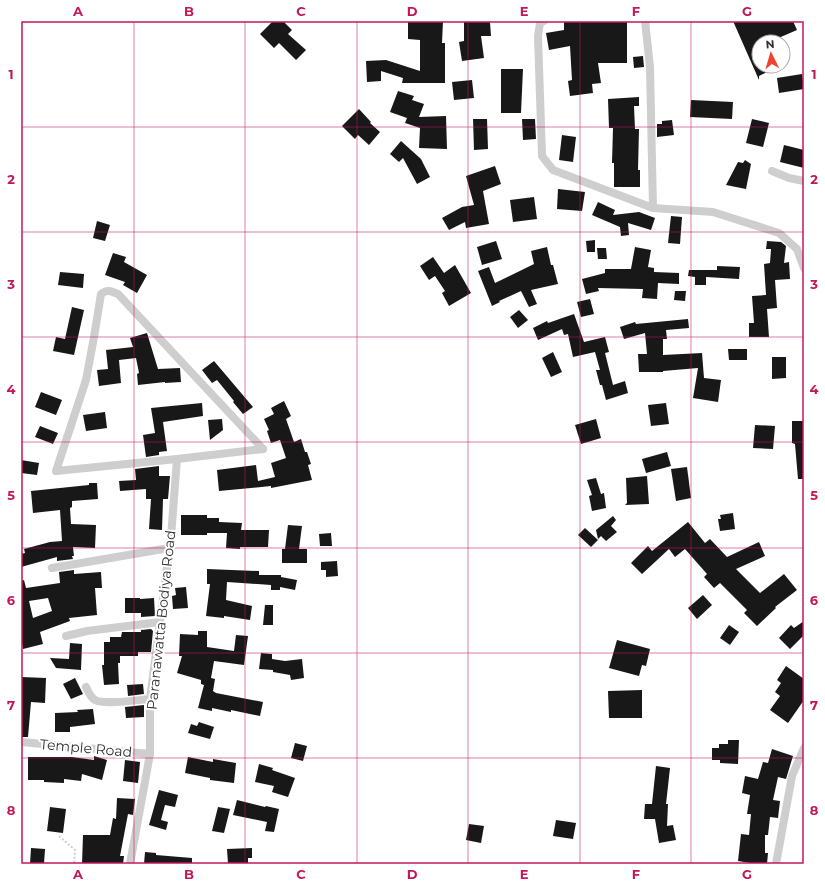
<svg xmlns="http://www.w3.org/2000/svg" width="825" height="885" viewBox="0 0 825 885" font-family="Montserrat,sans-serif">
<rect width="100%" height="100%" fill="#fff"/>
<g fill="#181818" fill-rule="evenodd">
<polygon points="273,21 283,21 292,30 288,34 306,50 296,60 279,43 274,48 260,34"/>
<polygon points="408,21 443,21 442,43 445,43 445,83 402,83 403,78 381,71 381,81 367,82 366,61 386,60 420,71 420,40 408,39"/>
<polygon points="564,21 627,21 627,63 598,63 601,83 592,84 593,93 570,96 568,81 572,80 570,46 549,50 546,33 564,30"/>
<polygon points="733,21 793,21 797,30 769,42 759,42 759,66 780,66 759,76 759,80"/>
<polygon points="464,22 490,22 491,36 481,36 484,58 462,61 459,42 464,41"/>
<polygon points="643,56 644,67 634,68 633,57"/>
<polygon points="501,69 523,69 521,113 501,113"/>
<polygon points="802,74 804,89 779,93 777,78"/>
<polygon points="472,80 474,98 454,100 452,82"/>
<polygon points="398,91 414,96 412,100 424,104 419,117 446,116 447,149 419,148 420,128 405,123 407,118 390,112"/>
<polygon points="639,97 639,106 634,106 635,129 639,129 638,170 640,170 640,187 614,187 614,163 612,163 613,128 609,128 608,99"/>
<polygon points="691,100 733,102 732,119 690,117"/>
<polygon points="359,109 371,122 370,123 380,132 369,145 358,135 355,139 342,126"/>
<polygon points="473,119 487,119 488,149 474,150"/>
<polygon points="522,119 535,119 536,139 523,140"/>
<polygon points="752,119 769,123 763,147 746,143"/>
<polygon points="672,120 674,135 657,137 657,124 662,124 662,121"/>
<polygon points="562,135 576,137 573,162 559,160"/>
<polygon points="401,141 421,159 430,177 417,184 403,158 399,162 390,154"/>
<polygon points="784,145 804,150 804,168 780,162"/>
<polygon points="745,160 751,164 746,189 726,185 738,162 743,163"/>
<polygon points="495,166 501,184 483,191 489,224 466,228 465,222 449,230 442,218 462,207 474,205 466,176"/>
<polygon points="558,189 585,192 582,211 557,209"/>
<polygon points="534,197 537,219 513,222 510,200"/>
<polygon points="598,202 615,210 613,215 639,212 655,218 651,230 628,223 629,235 621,236 620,227 592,215"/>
<polygon points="671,216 682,217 680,244 668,243"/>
<polygon points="97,221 110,225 105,241 93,238"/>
<polygon points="595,240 595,252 587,252 586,241"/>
<polygon points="496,241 502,259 482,265 477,247"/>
<polygon points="767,241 781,242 786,246 784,263 789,262 790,279 775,280 777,308 767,309 769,337 749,337 749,323 754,323 752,296 766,295 764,264 770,263 771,249 766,249"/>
<polygon points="547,247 551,265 553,265 558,284 531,290 537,304 529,307 521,291 499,301 500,302 492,306 478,271 489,267 495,283 534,264 531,251"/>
<polygon points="635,247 651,250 648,267 654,268 654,272 679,273 679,284 658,283 657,299 642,298 643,289 598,288 599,291 586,294 582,279 605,273 605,269 631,269"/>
<polygon points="597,248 606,248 607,259 598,259"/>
<polygon points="113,253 126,257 124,262 147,275 137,293 123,285 125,282 105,275"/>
<polygon points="433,257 444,273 455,265 471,293 449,306 442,293 445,291 435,276 429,280 420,266"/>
<polygon points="717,266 740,267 739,279 706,277 706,285 695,285 695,277 688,276 689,270 717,270"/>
<polygon points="60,272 84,274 83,288 58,285"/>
<polygon points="675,291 686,291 685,301 674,300"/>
<polygon points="590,299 594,314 581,317 577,302"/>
<polygon points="72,307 84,310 74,355 53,351 56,337 65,339"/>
<polygon points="519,310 528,320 518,328 510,317"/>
<polygon points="574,314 584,342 605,337 609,352 605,353 613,385 625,381 628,393 606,400 602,385 600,385 596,370 600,370 595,352 573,357 568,334 564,335 562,329 538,340 533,328 547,321 548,323"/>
<polygon points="688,319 689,328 666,330 667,339 663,339 663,355 702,353 704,378 721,380 718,402 693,398 698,368 663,371 663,372 639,372 638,354 647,354 645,333 624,339 620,327 635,322 636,324"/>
<polygon points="147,333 158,369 180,368 181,382 165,383 165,382 138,385 137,374 139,373 136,358 119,360 121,383 99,386 97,370 108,369 106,350 133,347 130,338"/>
<polygon points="728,349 747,349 747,360 729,360"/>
<polygon points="553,352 562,372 551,377 542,358"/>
<polygon points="772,357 786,357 786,378 772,379"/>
<polygon points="214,361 253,407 243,414 233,402 234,401 217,380 212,383 202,370"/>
<polygon points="41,392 62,400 56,415 35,407"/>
<polygon points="284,401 291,416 286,419 294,442 301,439 305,452 307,452 311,464 308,465 312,480 271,488 271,486 219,491 217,470 256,465 258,481 275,477 271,463 286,458 280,440 271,443 267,431 269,430 264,419 274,414 271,408"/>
<polygon points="202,403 203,416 163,422 167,451 159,452 159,455 146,457 143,435 155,433 151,408"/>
<polygon points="666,403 669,424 651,426 648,405"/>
<polygon points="105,412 107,428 86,431 83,415"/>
<polygon points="222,419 223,430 210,440 208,420"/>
<polygon points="596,419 601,438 581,444 575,425"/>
<polygon points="792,421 804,421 804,479 798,479 795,444 792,443"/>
<polygon points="755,425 775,426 773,449 753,448"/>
<polygon points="40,426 58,433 53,444 35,437"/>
<polygon points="667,452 671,466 646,473 642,459"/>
<polygon points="21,460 39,463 37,475 21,473"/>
<polygon points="159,466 159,476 170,476 168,499 163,499 162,530 149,529 151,499 146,499 146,489 120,491 119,481 136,480 135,469"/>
<polygon points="687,467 691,498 676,501 671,469"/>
<polygon points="647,476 649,504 625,505 627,503 626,478"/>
<polygon points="596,478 601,494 604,493 606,508 592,511 589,496 592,495 587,480"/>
<polygon points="89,483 97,483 98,499 72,501 72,507 70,508 71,524 96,525 95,548 73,547 74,556 72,556 73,559 57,561 57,557 21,567 21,554 25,553 24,549 50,542 62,541 60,510 33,513 31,491 89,485"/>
<polygon points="733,513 735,529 720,531 718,519 721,519 720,515"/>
<polygon points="181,515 207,515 207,518 219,518 219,522 242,523 241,530 269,530 268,547 240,547 240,549 226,548 227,533 207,533 207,535 181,535"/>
<polygon points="613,516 616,520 611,526 617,532 606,541 601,536 598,539 596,530"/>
<polygon points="688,522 705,543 710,539 727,557 759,542 765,556 736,569 760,593 784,574 797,590 775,607 776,608 757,626 744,613 747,610 720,583 714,588 704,577 707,574 685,549 675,557 669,549 642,574 631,563 648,546 652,551"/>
<polygon points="288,525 302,526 299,549 307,549 307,563 282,563 282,549 285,549"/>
<polygon points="585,528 598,540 591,547 578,535"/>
<polygon points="331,533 332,546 320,546 319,534"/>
<polygon points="337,561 338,576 326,577 326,570 321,570 321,562"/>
<polygon points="207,569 259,571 259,575 281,575 281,577 297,580 295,590 280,587 280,590 271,590 271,585 227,582 226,600 252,606 250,620 224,616 224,618 206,616 210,584 207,584"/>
<path d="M 74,570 L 74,574 L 101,572 L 102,588 L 95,588 L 97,615 L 69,618 L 70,621 L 40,632 L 43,644 L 23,649 L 21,640 L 21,581 L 24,580 L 26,588 L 60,583 L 59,572 ZM 48,598 L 52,611 L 33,618 L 29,601 Z"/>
<polygon points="186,587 188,608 173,609 172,596 176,595 175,588"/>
<polygon points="703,595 712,605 697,619 688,608"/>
<polygon points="125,598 140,598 140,599 154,598 155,616 141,617 141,613 125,613"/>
<polygon points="265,605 273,605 273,625 263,625"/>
<polygon points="804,621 804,635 790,649 779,638 791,625 794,628"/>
<polygon points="729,625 739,632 730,645 720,638"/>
<polygon points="151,629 153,631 151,652 138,652 138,656 120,656 120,663 118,663 119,684 104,685 102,665 104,665 104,642 110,642 110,637 121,637 122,632 141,632 141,630"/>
<polygon points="198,631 207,631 207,647 234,651 236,635 248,636 244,665 214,661 211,678 215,679 213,691 216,693 263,702 260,716 231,710 231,712 212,708 212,711 198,708 204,685 201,684 201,680 177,673 182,656 179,656 180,634 198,635"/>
<polygon points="617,640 650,649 646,666 642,665 639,676 609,668"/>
<polygon points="70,643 82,644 81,670 56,668 50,658 69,659"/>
<polygon points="261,653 272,654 272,659 285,661 302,659 304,678 291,680 290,675 273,672 273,670 259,669"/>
<polygon points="786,666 804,679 804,700 788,723 770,710 780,696 775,692 781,683 777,680"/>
<polygon points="21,677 46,678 45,703 31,702 28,737 21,737"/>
<polygon points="75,678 83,694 71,699 63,684"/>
<polygon points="143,684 144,694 128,696 127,685"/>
<polygon points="642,690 642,718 609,718 608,691"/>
<polygon points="144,705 144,717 126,718 125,707"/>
<polygon points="93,709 95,724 70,727 70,732 55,732 55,713 78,712 77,710"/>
<polygon points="199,722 214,727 210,739 188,733 191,724 197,726"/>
<polygon points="728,740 739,740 738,764 720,763 720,760 712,760 712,748 719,748 719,744 728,744"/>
<polygon points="295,743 307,746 303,761 291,758"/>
<polygon points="772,749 793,756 786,779 778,777 773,800 780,801 778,818 770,817 768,835 765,835 765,853 768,853 767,864 756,864 738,861 741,834 749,835 751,814 747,814 750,795 742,793 745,776 758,779 763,762 768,763"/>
<polygon points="94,756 107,760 102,780 82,774 81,781 64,779 64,783 44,782 44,780 28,780 28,757 72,757 94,760"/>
<polygon points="188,757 213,762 213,759 236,763 234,783 210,780 210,778 185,773"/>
<polygon points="125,760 140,762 138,783 123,781"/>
<polygon points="259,764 273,768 272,770 295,778 288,797 272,792 274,786 255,782"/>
<polygon points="656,766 670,768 666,804 668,804 667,826 673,825 676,840 659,843 655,819 644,819 645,804 652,804"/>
<polygon points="159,790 178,795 175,807 165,805 161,820 168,822 166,830 149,825"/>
<polygon points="117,798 135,799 133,815 128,814 120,856 124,856 123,864 82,864 83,835 110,835 113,818 116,819"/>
<polygon points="237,800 265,807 266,806 279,809 274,832 265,831 267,822 233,815"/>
<polygon points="50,807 66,809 63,833 47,831"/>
<polygon points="218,807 230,809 224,833 212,831"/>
<polygon points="556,820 576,823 573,839 553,836"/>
<polygon points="469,824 484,826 481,843 466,840"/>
<polygon points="31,848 45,849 44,864 30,864"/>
<polygon points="252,848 252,858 248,858 248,864 228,864 227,849"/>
<polygon points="145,852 156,853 156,855 192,858 192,864 144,864"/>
</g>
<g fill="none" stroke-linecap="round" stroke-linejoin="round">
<polyline stroke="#cecece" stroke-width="2" stroke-dasharray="2 2" stroke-linecap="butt" points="59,836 75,850 74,864"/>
<g stroke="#cecece" stroke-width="8">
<polyline points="544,21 540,23 538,36 542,156 553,170 653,208 713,212 779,233 797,249 804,268"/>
<polyline points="645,21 650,67 653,208"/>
<polyline points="772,171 789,178 804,181"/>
<path d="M 177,459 L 56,471 L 86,380 L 94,337 L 101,294 C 107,289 111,291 118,294 L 263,449"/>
<polyline points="52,568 169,548"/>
<polyline points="66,636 87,631 160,622"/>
<path d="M 86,687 C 88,691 90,697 95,700 C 105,705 138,700 150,699"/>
<polyline points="21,742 150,754"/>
<polyline points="130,864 150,754 150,699 171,537 177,459 263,449"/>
<polyline points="776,864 792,776 804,748"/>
</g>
</g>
<path fill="none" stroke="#c2185b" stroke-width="1" stroke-opacity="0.55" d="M 134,21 L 134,864M 245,21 L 245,864M 357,21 L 357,864M 468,21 L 468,864M 580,21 L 580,864M 691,21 L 691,864M 21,127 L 804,127M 21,232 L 804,232M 21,337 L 804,337M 21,442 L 804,442M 21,548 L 804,548M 21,653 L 804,653M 21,758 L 804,758"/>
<g text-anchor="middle" stroke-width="4" stroke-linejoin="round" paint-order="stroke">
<g font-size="14" fill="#313131" stroke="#fff">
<text transform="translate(161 620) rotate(-84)" y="5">Paranawatta Bodiya Road</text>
<text transform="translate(86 748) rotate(5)" y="5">Temple Road</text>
</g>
</g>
<rect width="825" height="885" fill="none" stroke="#ffffff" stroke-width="44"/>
<g transform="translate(771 54) rotate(355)"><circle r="19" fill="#ffffff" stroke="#adadad"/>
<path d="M0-3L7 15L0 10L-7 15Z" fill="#ed452d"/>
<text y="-6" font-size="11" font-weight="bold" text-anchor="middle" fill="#313131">N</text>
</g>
<rect x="22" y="22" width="781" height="841" fill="none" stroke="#c2185b" stroke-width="1.5"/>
<g font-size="13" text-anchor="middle" font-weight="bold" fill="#c2185b">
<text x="78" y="16">A</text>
<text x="189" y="16">B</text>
<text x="301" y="16">C</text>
<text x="412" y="16">D</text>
<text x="524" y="16">E</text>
<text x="636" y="16">F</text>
<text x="747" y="16">G</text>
<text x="11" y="79">1</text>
<text x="814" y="79">1</text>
<text x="11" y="184">2</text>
<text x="814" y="184">2</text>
<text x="11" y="289">3</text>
<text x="814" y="289">3</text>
<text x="11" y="394">4</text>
<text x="814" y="394">4</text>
<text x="11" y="500">5</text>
<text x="814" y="500">5</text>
<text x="11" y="605">6</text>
<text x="814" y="605">6</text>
<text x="11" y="710">7</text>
<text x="814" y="710">7</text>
<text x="11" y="815">8</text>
<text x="814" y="815">8</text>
<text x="78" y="879">A</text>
<text x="189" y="879">B</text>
<text x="301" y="879">C</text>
<text x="412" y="879">D</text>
<text x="524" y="879">E</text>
<text x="636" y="879">F</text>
<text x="747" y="879">G</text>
</g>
</svg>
